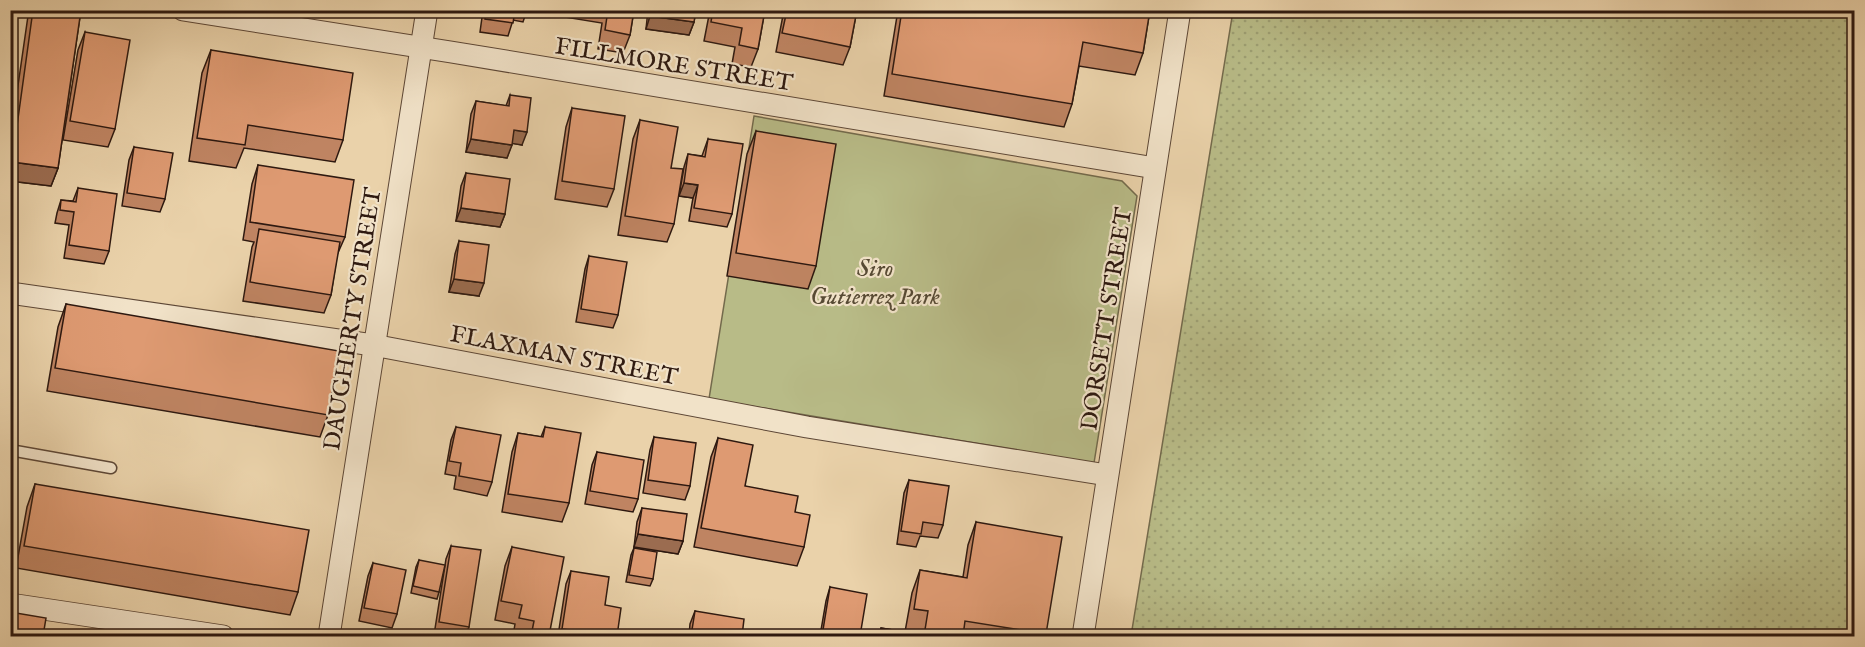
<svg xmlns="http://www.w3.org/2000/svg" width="1865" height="647" viewBox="0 0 1865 647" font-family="'IM FELL English',serif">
<defs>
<pattern id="grass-dots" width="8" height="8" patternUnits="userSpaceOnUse" patternTransform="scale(1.5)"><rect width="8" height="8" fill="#b8bb87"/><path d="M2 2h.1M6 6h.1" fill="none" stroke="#9ea074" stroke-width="1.8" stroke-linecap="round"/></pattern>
</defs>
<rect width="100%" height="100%" fill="#ead2aa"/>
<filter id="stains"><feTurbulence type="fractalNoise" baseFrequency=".00333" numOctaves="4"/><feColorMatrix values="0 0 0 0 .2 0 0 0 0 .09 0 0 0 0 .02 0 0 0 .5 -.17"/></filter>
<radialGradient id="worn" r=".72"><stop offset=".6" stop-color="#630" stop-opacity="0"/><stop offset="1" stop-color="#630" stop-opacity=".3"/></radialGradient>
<polygon fill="url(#grass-dots)" stroke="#736a4c" stroke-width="1.5" points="1233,11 1854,11 1854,636 1131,636"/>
<polygon fill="#b8bb87" stroke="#736a4c" stroke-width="1.5" points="754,116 1122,181 1137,196 1094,463 709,399"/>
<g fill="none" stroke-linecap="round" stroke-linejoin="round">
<defs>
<polyline id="service" points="10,450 111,468"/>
<g id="minor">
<polyline points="183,10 451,52 1155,168"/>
<polyline points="10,293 373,345 807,427 1107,475"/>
<polyline points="10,604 223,636"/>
<polyline points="329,636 427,10"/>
<polyline points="1083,636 1180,10"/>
</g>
</defs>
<use href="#service" stroke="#5d4736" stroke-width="13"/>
<use href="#minor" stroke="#5d4736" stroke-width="23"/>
<use href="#service" stroke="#f1e2c8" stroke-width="10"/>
<use href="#minor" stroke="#f1e2c8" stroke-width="21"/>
</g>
<g fill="#bf8462" stroke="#2e1910" stroke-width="1.5">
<polygon points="30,10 81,10 58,168 51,186 10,181 10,141 28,16"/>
<polygon points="483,10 527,10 523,22 513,20 508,36 480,32"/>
<polygon points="547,10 634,10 630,35 623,53 598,49 602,23 546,14"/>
<polygon points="648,10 696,10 694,22 689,35 646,29"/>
<polygon points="710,10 765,10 758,49 751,67 732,64 735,47 704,41"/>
<polygon points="784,10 857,10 850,47 843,65 776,52"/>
<polygon points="898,10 1150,10 1143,53 1135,75 1079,66 1072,104 1064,127 884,96"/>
<polygon points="85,32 115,129 108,147 63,140 78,50"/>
<polygon points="211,50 343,140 335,162 244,148 236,168 189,161 202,73"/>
<polygon points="510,95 522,145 512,143 507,158 466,152 471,114 476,101 506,106"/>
<polygon points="572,108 614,189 607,207 555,199 566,127"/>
<polygon points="640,120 671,168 674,224 667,242 618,235 633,139"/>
<polygon points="756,131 816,266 808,289 727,276 747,154"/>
<polygon points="708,139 732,214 727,227 689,221 693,198 679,196 684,167 688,154 702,156"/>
<polygon points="134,147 165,199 160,212 122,206 129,160"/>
<polygon points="258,165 345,237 337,255 331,295 324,313 243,301 252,247 254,242 243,240 252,184"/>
<polygon points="466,173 505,214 500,227 456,221 461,186"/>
<polygon points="78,188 109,251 104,264 64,258 69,225 55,223 57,213 61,200 73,201"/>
<polygon points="459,241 479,296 449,292 455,254"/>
<polygon points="589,256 618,315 613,328 576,322 585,269"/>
<polygon points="66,304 328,415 320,437 47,391 58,327"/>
<polygon points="456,427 492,482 487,496 454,489 456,476 445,474 451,440"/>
<polygon points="545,427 569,503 562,522 502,512 512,452 518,433 541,437"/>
<polygon points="654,437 690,486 685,500 643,493 650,450"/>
<polygon points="718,438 745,486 795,512 804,547 797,566 694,547 711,457"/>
<polygon points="597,452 638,499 633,512 585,504 592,465"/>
<polygon points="909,480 943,525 938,538 920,536 916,547 897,544 904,493"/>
<polygon points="35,484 298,592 290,615 16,568 27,507"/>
<polygon points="642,508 683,541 678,554 634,547 637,522"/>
<polygon points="976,522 1046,634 1045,636 919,636 920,634 911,633 911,636 878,636 881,628 905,632 912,593 920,570 963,577 968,545"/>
<polygon points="451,546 469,627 465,636 441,636 434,635 446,559"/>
<polygon points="512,547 549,636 513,636 515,624 495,620 505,566"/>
<polygon points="634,548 653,579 650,586 626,582 631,555"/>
<polygon points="419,560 439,592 437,599 411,593 416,567"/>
<polygon points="373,563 397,614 392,628 359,621 368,576"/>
<polygon points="571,571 605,605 617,636 558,636 566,584"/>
<polygon points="830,587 860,636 820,636 826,601"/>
<polygon points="695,611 742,636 689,636 690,624"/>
</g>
<g fill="#9b6c50" stroke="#2e1910" stroke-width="1.5">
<polygon points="650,16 694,22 689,35 646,29"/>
<polygon points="514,130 527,132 522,145 509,143"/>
<polygon points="471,139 512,145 507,158 466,152"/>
<polygon points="12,162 58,168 51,186 10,181 10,165"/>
<polygon points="684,183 698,185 693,198 679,196"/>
<polygon points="461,208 505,214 500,227 456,221"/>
<polygon points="454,279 484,283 479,296 449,292"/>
<polygon points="638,534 683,541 678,554 634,547"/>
<polygon points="562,629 611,636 559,636"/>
</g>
<g fill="#de9a72" stroke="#2e1910" stroke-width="1.5">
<polygon points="33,10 81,10 58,168 12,162"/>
<polygon points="486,10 515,10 513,23 485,19"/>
<polygon points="608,10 634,10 630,35 605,30"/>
<polygon points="651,10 696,10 694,22 650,16"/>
<polygon points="713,10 765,10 758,49 739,45 742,28 711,22"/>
<polygon points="787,10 857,10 850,47 782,33"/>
<polygon points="902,10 1150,10 1143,53 1083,42 1072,104 892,74"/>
<polygon points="85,32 130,40 115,129 70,121"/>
<polygon points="211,50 353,73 343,140 248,125 245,145 197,138"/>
<polygon points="510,95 531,98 527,132 514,130 512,145 471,139 476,101 509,106"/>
<polygon points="572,108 625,116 614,189 562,181"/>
<polygon points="640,120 678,127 671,168 683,169 674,224 625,216"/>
<polygon points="756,131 836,144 816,266 736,253"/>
<polygon points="708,139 743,144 732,214 694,208 698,185 684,183 688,154 705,157"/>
<polygon points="134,147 173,153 165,199 127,193"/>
<polygon points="258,165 354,180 345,237 250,222"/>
<polygon points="466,173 510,179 505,214 461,208"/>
<polygon points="78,188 117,194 109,251 69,245 74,212 60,210 61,200 76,202"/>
<polygon points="259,229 340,242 331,295 250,282"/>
<polygon points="459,241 489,245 484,283 454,279"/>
<polygon points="589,256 627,262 618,315 581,309"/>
<polygon points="66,304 339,351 328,415 55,368"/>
<polygon points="456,427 501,435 492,482 459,476 461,463 449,461"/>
<polygon points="545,427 581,433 569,503 508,494 518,433 543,437"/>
<polygon points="654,437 696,443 690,486 648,480"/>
<polygon points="718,438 753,445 745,486 798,496 795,512 810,515 804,547 701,528"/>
<polygon points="597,452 644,460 638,499 590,491"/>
<polygon points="909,480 949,486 943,525 923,522 921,534 901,531"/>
<polygon points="35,484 309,530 298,592 24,546"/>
<polygon points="642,508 687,514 683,541 638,534"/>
<polygon points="976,522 1062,537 1046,634 965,621 963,636 924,636 928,611 914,609 920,570 967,578"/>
<polygon points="451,546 481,550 469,627 439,622"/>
<polygon points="512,547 564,557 549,636 531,636 534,621 519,618 522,605 501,601"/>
<polygon points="634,548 657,552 653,579 629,575"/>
<polygon points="419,560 445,565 439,592 413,586"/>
<polygon points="373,563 406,570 397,614 364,608"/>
<polygon points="571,571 609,577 605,605 621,608 617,636 562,629"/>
<polygon points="830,587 867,594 860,636 822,636"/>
<polygon points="695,611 744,619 742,636 691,636"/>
<polygon points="10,612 46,618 43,636 10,636"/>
<polygon points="881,628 911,633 911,636 880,636"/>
</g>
<g text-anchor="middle" stroke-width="4.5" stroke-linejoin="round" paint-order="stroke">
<g font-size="24" fill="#2e1910" stroke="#f1e2c8">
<text transform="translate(674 64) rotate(9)" y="8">FILLMORE STREET</text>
<text transform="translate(352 319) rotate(-81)" y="8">DAUGHERTY STREET</text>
<text transform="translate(1106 319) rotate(-81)" y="8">DORSETT STREET</text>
<text transform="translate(564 355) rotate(11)" y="8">FLAXMAN STREET</text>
</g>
<g font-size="24" font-style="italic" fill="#574a34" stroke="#f1e2c8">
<text x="875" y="276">Siro<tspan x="875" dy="28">Gutierrez Park</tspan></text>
</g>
</g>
<rect width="1865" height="647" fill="none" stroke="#ead2aa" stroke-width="36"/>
<rect x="12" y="12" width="1841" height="623" fill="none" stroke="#2e1910" stroke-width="3"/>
<rect x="18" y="18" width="1829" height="611" fill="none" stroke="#2e1910" stroke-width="1.5"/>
<rect width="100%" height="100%" filter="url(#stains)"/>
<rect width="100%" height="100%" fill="url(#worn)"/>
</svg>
